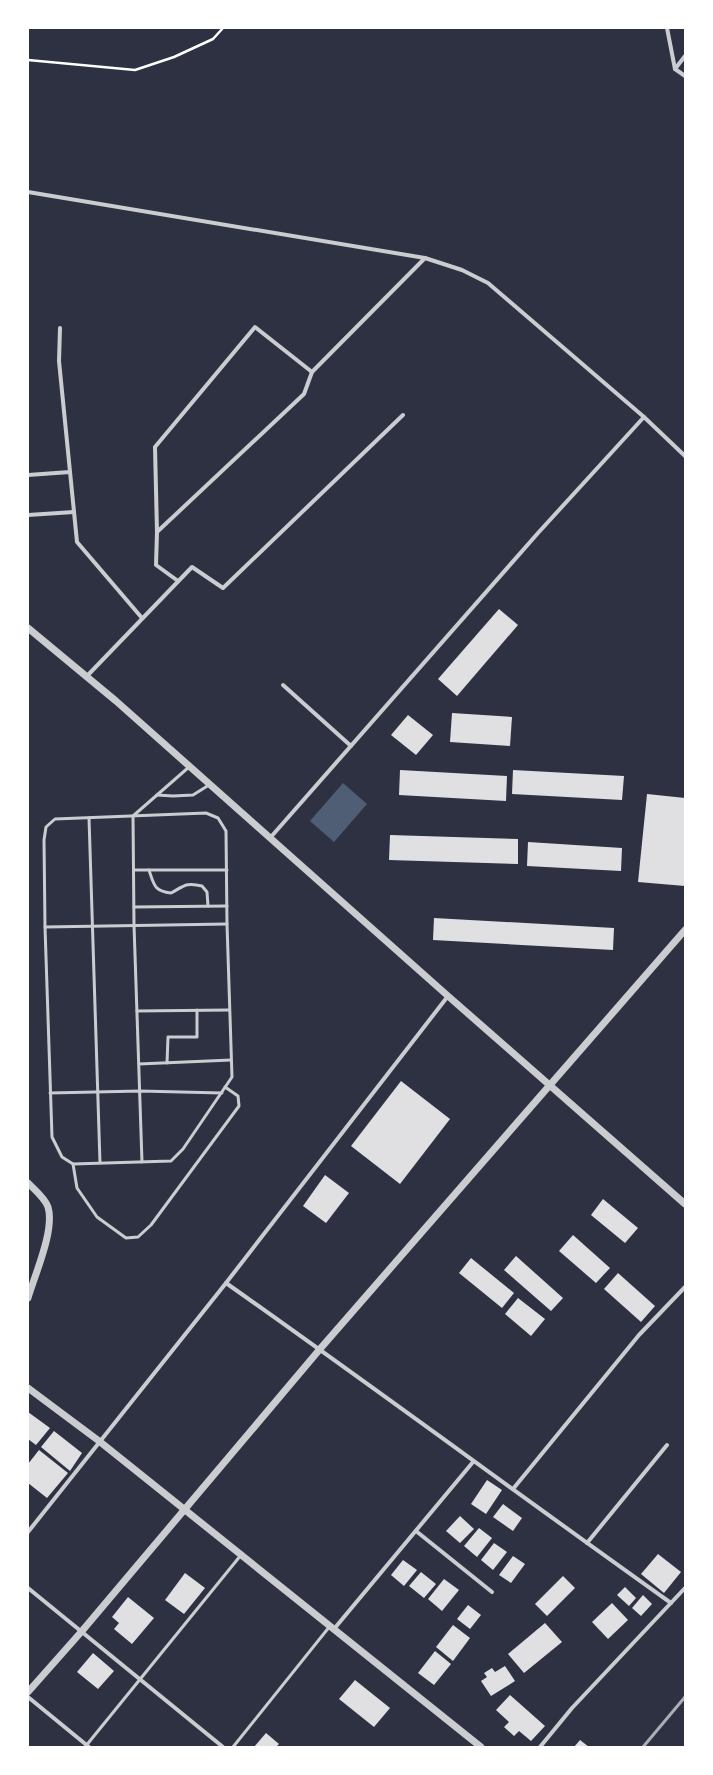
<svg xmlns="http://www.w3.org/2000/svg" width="713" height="1775" viewBox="0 0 713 1775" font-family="'Work Sans',sans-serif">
<rect width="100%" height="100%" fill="#2d3142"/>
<polygon fill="#4f5d75" points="343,783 367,804 334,842 310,821"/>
<g fill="#e0e0e3">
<polygon points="499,609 518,625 457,696 438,679"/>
<polygon points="452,713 512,717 510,746 450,742"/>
<polygon points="408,715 433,735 416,755 391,735"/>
<polygon points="400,770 507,776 506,801 399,795"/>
<polygon points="513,770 624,776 622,800 512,794"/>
<polygon points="647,794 685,798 685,886 638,882"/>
<polygon points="390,835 518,839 518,864 389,860"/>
<polygon points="528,842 622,848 621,871 527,866"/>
<polygon points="434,918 614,928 613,950 433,940"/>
<polygon points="401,1081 450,1119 400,1184 351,1146"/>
<polygon points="325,1175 349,1193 326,1223 303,1206"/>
<polygon points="603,1199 638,1228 625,1243 591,1215"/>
<polygon points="573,1235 610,1268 596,1283 559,1251"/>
<polygon points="516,1256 563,1298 551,1311 504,1270"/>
<polygon points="471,1258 514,1293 502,1308 459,1273"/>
<polygon points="618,1273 655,1306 641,1322 604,1289"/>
<polygon points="518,1298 545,1319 531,1336 505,1314"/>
<polygon points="28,1412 50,1428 36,1445 28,1439"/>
<polygon points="54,1431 82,1453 70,1471 41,1447"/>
<polygon points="39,1450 68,1473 47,1498 28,1483 28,1464"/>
<polygon points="487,1480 502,1490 486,1514 471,1504"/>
<polygon points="503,1504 522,1518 513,1531 493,1517"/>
<polygon points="460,1516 474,1529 460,1543 446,1531"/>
<polygon points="479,1528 492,1538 477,1557 464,1546"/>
<polygon points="494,1543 507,1552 493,1570 481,1560"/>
<polygon points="658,1554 681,1572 664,1593 641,1574"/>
<polygon points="513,1556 525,1564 511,1583 499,1575"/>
<polygon points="403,1560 417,1570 404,1586 391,1575"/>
<polygon points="421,1572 436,1584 424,1598 409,1586"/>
<polygon points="185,1573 205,1588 184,1614 165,1600"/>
<polygon points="563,1576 575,1588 547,1616 535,1604"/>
<polygon points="444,1579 459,1590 442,1611 428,1599"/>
<polygon points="625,1587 636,1598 629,1606 617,1595"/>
<polygon points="643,1595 652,1604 641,1616 632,1608"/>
<polygon points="128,1597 154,1618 132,1644 114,1629 119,1623 112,1617"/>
<polygon points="612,1603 628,1620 608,1639 592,1622"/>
<polygon points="468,1605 481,1615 470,1629 457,1619"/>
<polygon points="545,1623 562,1642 524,1673 508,1654"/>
<polygon points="453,1625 470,1638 453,1661 436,1647"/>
<polygon points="435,1651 451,1664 434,1685 418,1673"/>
<polygon points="93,1653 114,1671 98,1689 77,1672"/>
<polygon points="505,1666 515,1681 491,1696 481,1681 487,1677 484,1673 492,1668 495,1672"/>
<polygon points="355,1680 390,1708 374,1727 339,1699"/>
<polygon points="510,1695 545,1726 531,1741 519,1731 514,1736 504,1727 509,1722 496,1710"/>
<polygon points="266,1733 279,1744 276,1747 254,1747"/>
<polygon points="580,1740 589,1747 574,1747"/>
</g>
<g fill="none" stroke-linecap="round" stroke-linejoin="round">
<polyline stroke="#fff" stroke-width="2.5" points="28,60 135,70 174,57 213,39 223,28"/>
<g stroke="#caccd0" stroke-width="3">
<polyline points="157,795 173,796 193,795 209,785"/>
<polygon points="206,813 218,818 226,831 227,924 232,1077 183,1149 171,1161 73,1164 62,1157 52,1137 45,927 44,840 46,827 55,819"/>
<polyline points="89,818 100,1163"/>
<polyline points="134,870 227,870"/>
<path d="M 149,870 C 154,885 154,891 171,893 C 184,886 186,882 202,886 L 207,892 L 208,906"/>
<polyline points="134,907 227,906"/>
<polyline points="45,927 227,924"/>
<polyline points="137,1011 229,1010"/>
<polyline points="167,1063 168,1037 197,1037 197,1010"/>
<polyline points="139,1064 231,1060"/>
<polyline points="50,1093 140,1091 222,1093"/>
<polyline points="142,1162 134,925 133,816 189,767"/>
<polyline points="73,1164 77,1188 97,1217 126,1238 138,1237 151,1225 239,1106 238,1096 225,1087"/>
<polyline points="85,1747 241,1555"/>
<polyline points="233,1747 330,1626"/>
</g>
<g stroke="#caccd0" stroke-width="4">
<polyline points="667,28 675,69 685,76"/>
<polyline points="675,69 685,56"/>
<polyline points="28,192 425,258 462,270 488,283 644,417 685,456"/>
<polyline points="60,328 59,361 77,542 142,618"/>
<polyline points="28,475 70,472"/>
<polyline points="28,515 74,512"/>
<polyline points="157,532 304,394 312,372 425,258"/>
<polyline points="178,581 156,565 157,532 155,447 255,327 312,372"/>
<polyline points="87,676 192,567 223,588 403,415"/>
<polyline points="283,685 351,746"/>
<polyline points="270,838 538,533 644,417"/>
<path d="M 226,1283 C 375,1388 522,1497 671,1603"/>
<polyline points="513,1489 639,1335 685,1287"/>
<polyline points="416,1531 492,1592"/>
<polyline points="28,1532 226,1283 448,996"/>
<polyline points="587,1543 667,1445"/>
<polyline points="28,1588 223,1747"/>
<polyline points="334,1629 473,1462"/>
<polyline points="28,1697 89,1747"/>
<polyline points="540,1747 572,1708 685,1588"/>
</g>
<g stroke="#caccd0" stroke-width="7">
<polyline points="28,628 116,701 448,996 685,1204"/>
<path d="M 28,1183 C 35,1190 45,1198 48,1207 C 55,1230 35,1274 28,1298"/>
<polyline points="28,1388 99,1441 481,1747"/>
<polyline points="28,1692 82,1631 320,1349 685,930"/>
</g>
<polyline stroke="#abadb3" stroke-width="3" points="643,1747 685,1697"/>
</g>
<rect width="713" height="1775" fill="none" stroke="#ffffff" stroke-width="58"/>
</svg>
